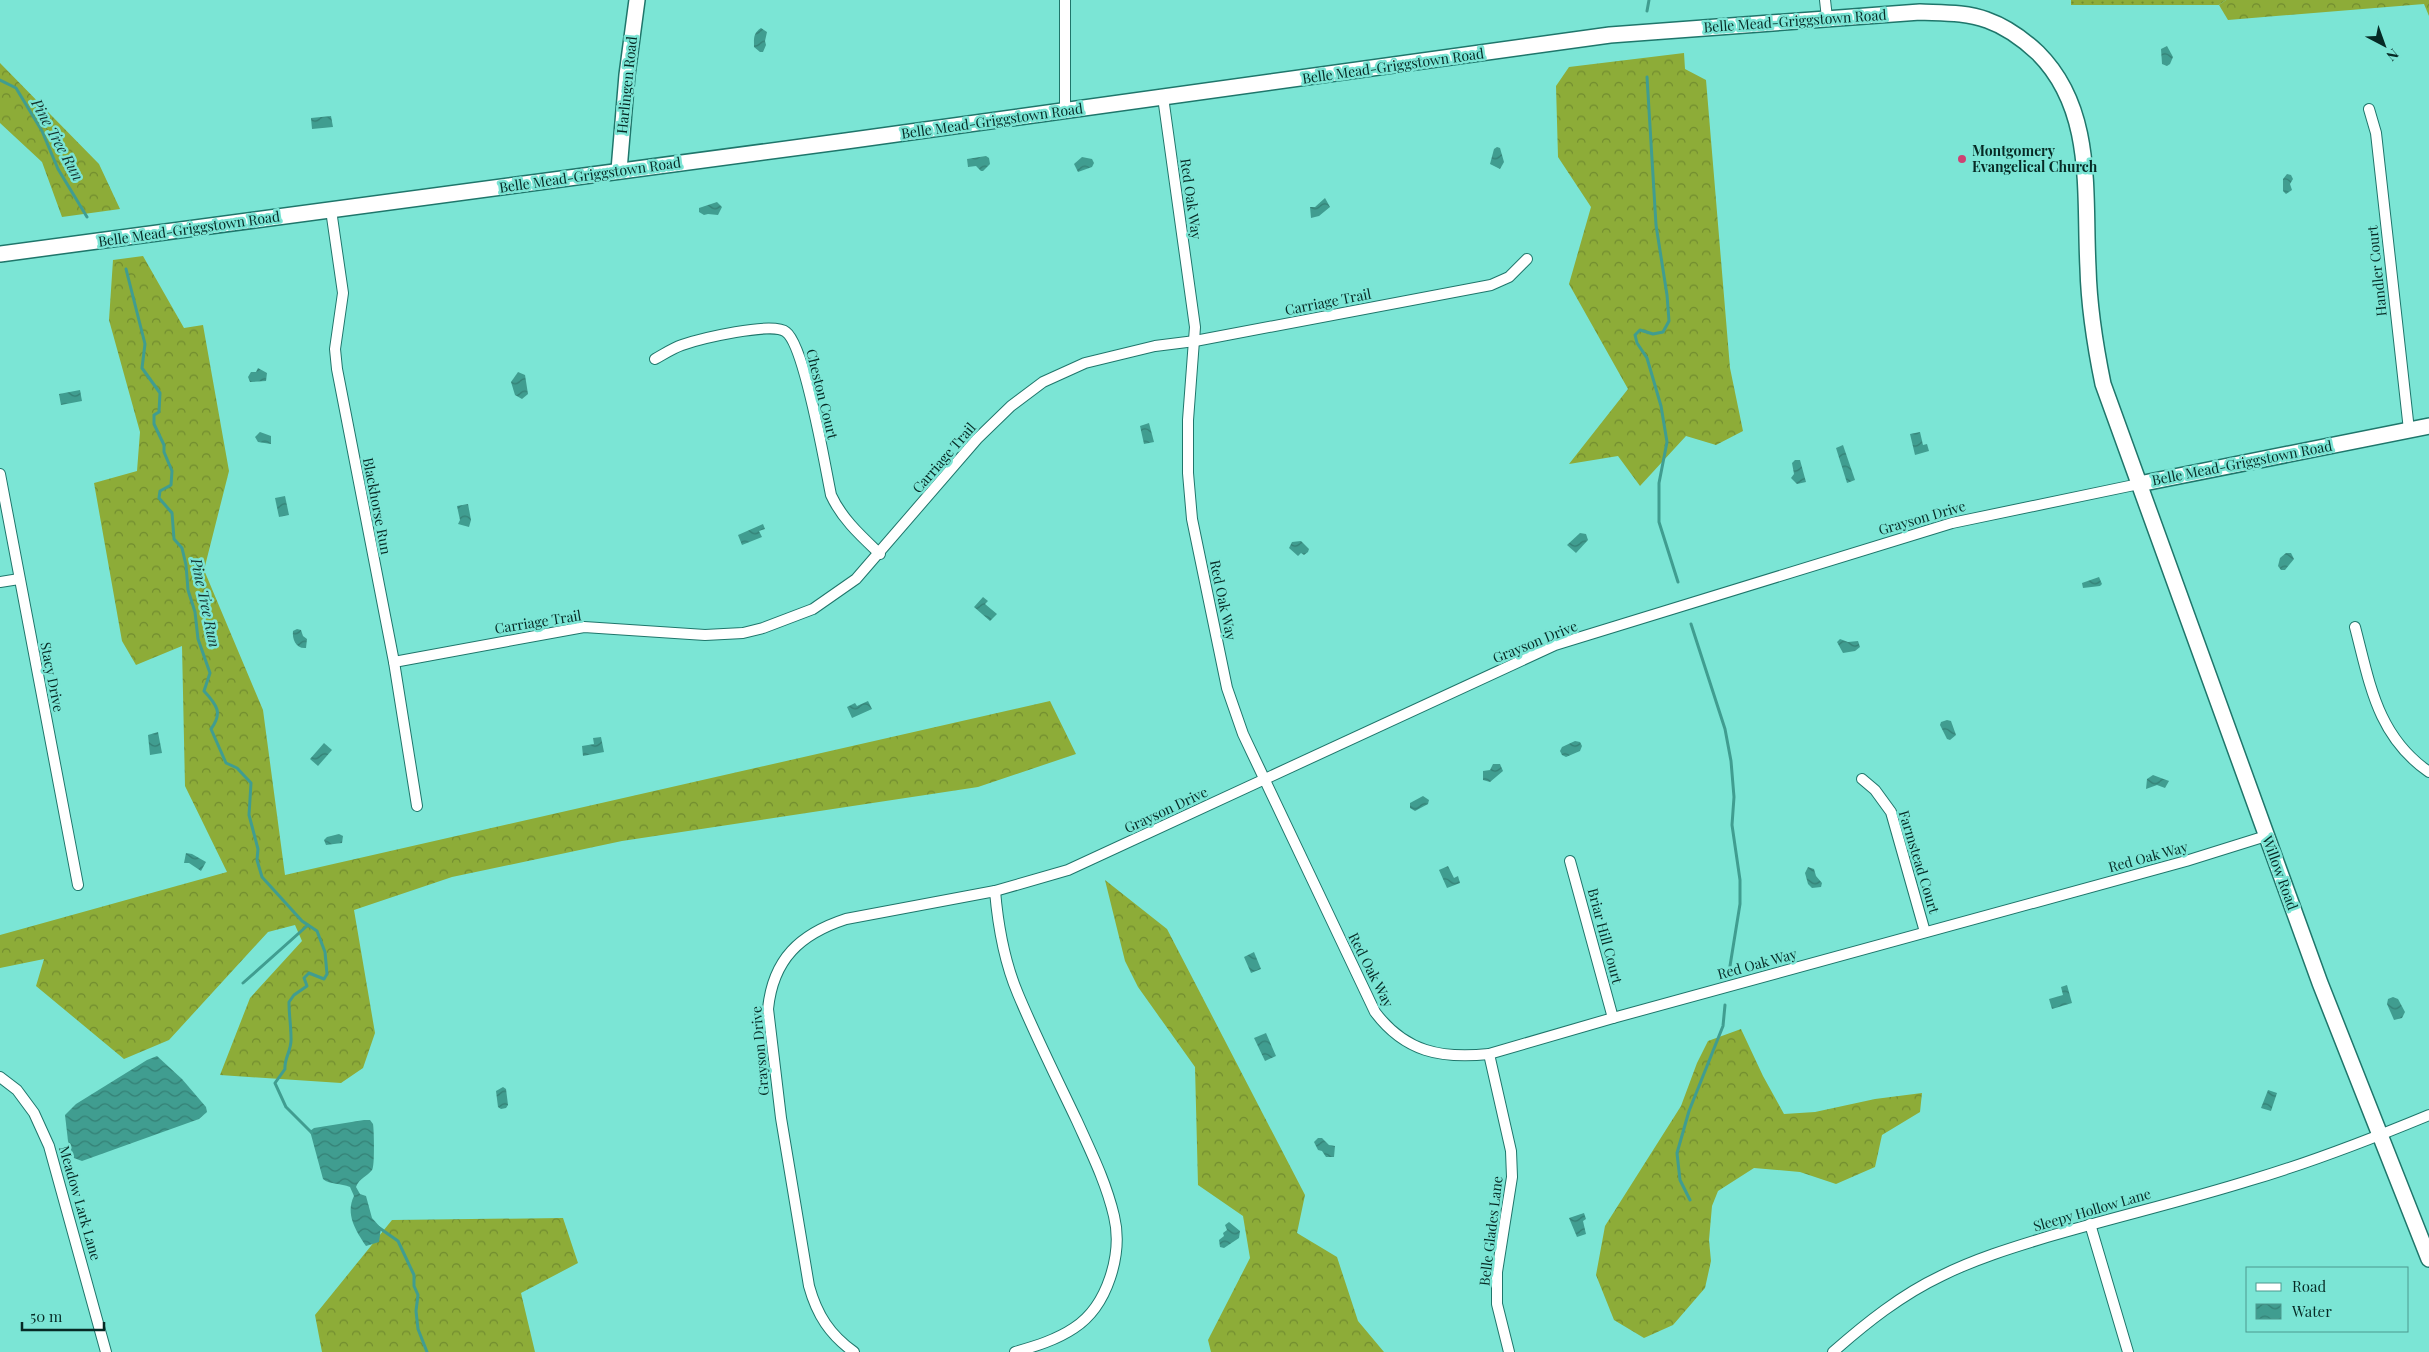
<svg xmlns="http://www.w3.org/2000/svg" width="2429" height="1352" viewBox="0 0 2429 1352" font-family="'Playfair Display',serif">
<defs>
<pattern id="grass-dots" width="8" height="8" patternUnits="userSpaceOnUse" patternTransform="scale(1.25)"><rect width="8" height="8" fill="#8dac38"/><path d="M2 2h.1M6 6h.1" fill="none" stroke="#718c2f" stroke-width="1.8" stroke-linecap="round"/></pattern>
<pattern id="forest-crowns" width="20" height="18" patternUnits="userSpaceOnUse" patternTransform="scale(1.25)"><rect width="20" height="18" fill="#8dac38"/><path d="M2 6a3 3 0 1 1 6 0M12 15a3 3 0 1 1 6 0" fill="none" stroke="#718c2f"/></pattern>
<pattern id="water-waves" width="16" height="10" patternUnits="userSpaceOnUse" patternTransform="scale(1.25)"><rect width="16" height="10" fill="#409d90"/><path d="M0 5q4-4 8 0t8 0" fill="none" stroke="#348075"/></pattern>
</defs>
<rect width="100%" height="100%" fill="#7be5d5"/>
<polygon fill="url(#grass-dots)" points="2071,0 2226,0 2219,5 2071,5"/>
<g fill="url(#forest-crowns)">
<polygon points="2226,0 2429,0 2429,16 2424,4 2228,20 2219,5"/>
<polygon points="1684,53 1685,69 1706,80 1730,368 1743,431 1716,445 1686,436 1640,486 1618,456 1569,464 1628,389 1569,284 1591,207 1558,157 1556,86 1569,67"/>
<polygon points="0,63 99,164 120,209 62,217 42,162 0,123"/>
<polygon points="143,256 184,328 203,325 229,471 204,570 263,710 285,875 1050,701 1076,754 978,787 622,841 452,877 354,910 375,1033 363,1068 341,1083 220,1075 250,998 302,941 295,925 268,932 169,1040 124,1059 36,986 44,959 0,968 0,935 227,872 185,786 182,646 136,665 122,641 94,483 137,471 140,432 109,320 113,260"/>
<polygon points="1105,880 1167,929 1305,1195 1297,1233 1337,1257 1358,1321 1384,1352 1211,1352 1208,1340 1250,1258 1243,1216 1198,1185 1195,1067 1138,987 1125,961"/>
<polygon points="1741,1029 1763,1076 1784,1114 1815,1112 1875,1099 1922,1093 1920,1112 1882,1135 1875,1167 1836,1184 1800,1172 1754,1168 1718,1191 1712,1206 1709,1240 1711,1261 1705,1288 1673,1325 1644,1338 1614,1320 1596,1275 1605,1226 1681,1106 1697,1063 1708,1041"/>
<polygon points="563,1218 578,1263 521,1293 535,1352 322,1352 315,1315 392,1220"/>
</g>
<g fill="url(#water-waves)">
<path d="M 761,28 L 767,32 L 765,41 L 766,45 L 763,52 L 760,52 L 754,47 C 754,39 753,33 761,28 Z"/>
<polygon points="2167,46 2173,57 2170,64 2167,66 2162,64 2161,49"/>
<polygon points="331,116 333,127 312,129 311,118"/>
<polygon points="1497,147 1500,148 1504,162 1500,169 1490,164 1494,149"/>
<polygon points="986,156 989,158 990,164 983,171 981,171 976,166 968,167 967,159"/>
<polygon points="1082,157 1092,159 1094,163 1092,167 1078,172 1074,164"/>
<polygon points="2287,174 2291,175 2293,179 2290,184 2292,190 2286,194 2283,191 2283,179"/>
<polygon points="1325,198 1330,207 1319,216 1311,218 1310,207 1315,207"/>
<polygon points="717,202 722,207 718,215 708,214 704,215 699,212 699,208"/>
<polygon points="258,368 267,373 266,381 250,382 248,377 251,372 256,372"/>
<polygon points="518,372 525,375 528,394 522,399 515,395 511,382"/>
<polygon points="80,390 82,401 61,405 59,394"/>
<polygon points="1149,423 1154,442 1144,444 1140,426"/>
<polygon points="260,432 271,436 271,444 258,442 255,437"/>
<polygon points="1920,432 1923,445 1927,444 1929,451 1915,455 1910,434"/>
<polygon points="1843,445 1855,480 1847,483 1836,448"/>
<polygon points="1795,460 1800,460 1806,482 1797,484 1791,478 1794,474 1792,463"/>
<polygon points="285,496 289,515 279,517 275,498"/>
<polygon points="468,504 471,520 469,527 458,524 460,520 457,506"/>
<polygon points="763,524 765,529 759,531 762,537 742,545 738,535"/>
<polygon points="1580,533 1586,534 1588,540 1576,553 1567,545"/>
<polygon points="1301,541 1309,549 1308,552 1304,555 1301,553 1298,556 1289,548 1292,542"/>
<polygon points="2286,553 2291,553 2294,559 2285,570 2281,570 2278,566 2280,558"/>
<polygon points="2099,577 2102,584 2100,586 2083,588 2082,583"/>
<polygon points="983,597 988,601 985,604 997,614 990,621 974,607"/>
<path d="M 297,629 L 301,630 L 303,636 L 307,639 L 306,648 C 296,649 292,639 293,631 Z"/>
<polygon points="1840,639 1848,642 1858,641 1860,647 1855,651 1843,653 1837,642"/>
<polygon points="868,701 872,709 852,718 847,707 855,703 857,706"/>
<polygon points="1947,720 1951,721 1956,735 1950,740 1947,739 1940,725 1941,722"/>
<polygon points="158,732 162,753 150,755 148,735"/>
<polygon points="601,737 604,752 583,756 582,746 594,744 593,738"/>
<polygon points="1575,741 1580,742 1582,746 1580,751 1566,757 1562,755 1560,751 1562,747"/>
<polygon points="324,743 332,750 318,766 310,759"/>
<polygon points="1493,764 1500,764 1503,771 1490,782 1483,780 1483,771 1490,770"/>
<polygon points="2153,775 2169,781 2165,788 2157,785 2146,789 2147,779"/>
<polygon points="1423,796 1429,800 1428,804 1415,811 1410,808 1410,803"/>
<polygon points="339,834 343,836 342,843 326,845 324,840 327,837"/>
<polygon points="186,853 192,854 206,862 201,871 189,863 184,863"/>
<polygon points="1448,866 1454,878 1458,876 1460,883 1447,888 1439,870"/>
<polygon points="1808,867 1814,869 1816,876 1822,883 1821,887 1812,888 1808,884 1805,873"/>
<polygon points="1254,952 1261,969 1251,973 1244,957"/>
<polygon points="2067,985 2072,1003 2052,1009 2049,999 2063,995 2061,987"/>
<polygon points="2393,997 2398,999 2405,1012 2402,1018 2394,1020 2387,1004 2388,999"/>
<polygon points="1266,1033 1276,1056 1265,1061 1254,1038"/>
<polygon points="157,1056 182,1079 206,1107 207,1112 199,1119 82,1161 74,1158 68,1141 65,1115 76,1104 147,1060"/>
<polygon points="503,1087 506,1089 508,1105 506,1108 501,1109 498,1107 496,1091"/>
<polygon points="2268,1090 2277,1093 2271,1111 2261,1108"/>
<path d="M 364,1120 L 370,1120 L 373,1124 C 374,1128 375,1168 372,1170 C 367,1177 359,1178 356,1187 L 360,1194 L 366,1196 L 372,1218 L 381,1228 L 379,1242 L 366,1246 C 356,1231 345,1214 354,1196 L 350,1187 C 341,1183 330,1185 323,1179 L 310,1131 L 314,1128 Z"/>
<polygon points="1318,1138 1322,1138 1329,1145 1335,1146 1334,1157 1326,1157 1322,1151 1318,1150 1314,1142"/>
<polygon points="1584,1213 1586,1219 1583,1221 1586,1234 1577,1237 1569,1218"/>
<polygon points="1229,1222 1240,1231 1239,1238 1224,1248 1220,1247 1219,1240 1224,1236 1223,1233 1227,1230 1225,1225"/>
</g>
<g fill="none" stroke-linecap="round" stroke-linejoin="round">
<g stroke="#409d90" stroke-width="3">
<polyline points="1647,11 1649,0"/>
<polyline points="1647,77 1656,225 1667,295 1669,321 1663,332 1653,334 1640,330 1635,335 1637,343 1647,358 1661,406 1667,442 1659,483 1659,522 1678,582"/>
<polyline points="0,80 16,88 42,131 58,169 87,217"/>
<path d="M 126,269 L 145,344 L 142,368 L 160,393 L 159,412 L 154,415 L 154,424 L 164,445 L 164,452 L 172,471 L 171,485 L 160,491 L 159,498 L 172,513 L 174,539 L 182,548 L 186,565 L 188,590 L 195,612 L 198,639 L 210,673 L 204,691 C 217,705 223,713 211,729 L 226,763 L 237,768 L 251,783 L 249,815 L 258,849 L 257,860 L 262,877 L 302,921 L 317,931 L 325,952 L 327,974 L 324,979 L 309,973 L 304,978 L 307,986 L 294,995 L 289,1002 C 289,1015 291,1026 291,1038 C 292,1050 284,1058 285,1069 L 275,1083 L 286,1107 L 312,1133"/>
<polyline points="1691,624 1725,729 1731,761 1734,797 1732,825 1740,880 1740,904 1730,966"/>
<polyline points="243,983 308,925"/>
<polyline points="1690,1200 1680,1180 1677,1153 1689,1111 1723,1026 1725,1005"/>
<polyline points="378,1227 398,1241 414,1275 414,1286 418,1295 416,1311 418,1329 427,1352"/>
</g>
<defs>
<g id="street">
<polyline points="1825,0 1827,18"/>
<path d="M 1163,97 L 1195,327 L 1188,420 L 1188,473 L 1192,519 L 1227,688 L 1243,734 L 1375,1012 C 1405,1052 1441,1059 1489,1054 L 1613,1018 L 2186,861 L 2266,836"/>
<polyline points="2369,109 2376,133 2409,430"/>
<polyline points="1065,110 1065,0"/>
<polyline points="331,210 343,293 335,349 337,369 394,662 417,806"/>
<path d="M 655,359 C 664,354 673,348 682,345 C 699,339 773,321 786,332 C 805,346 825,466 831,495 C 842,519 861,536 880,554"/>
<polyline points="0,474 78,885"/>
<polyline points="0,582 19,579"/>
<path d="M 2355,627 C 2370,684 2377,736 2429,772"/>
<polyline points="394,662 584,627 705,635 743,633 763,628 813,609 856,579 977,439 1011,406 1043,382 1085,363 1155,346 1195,341 1491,285 1509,277 1527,259"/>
<polyline points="1862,779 1875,790 1891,812 1925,932"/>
<polyline points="1570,861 1613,1018"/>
<polyline points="995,891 1068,870 1555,645 1952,523 2139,484"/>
<polyline points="1489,1054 1511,1151 1512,1177 1497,1272 1497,1304 1509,1352"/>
<polyline points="0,1077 17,1090 34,1113 49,1146 106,1352"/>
<polyline points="2090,1224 2128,1352"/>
<path d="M 854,1352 C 830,1335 817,1315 809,1286 L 781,1118 L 768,1009 C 773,959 800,934 846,919 L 995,891 C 998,926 1004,961 1018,994 C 1036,1037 1057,1079 1077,1121 C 1091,1152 1106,1182 1114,1216 C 1123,1253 1108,1306 1074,1328 C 1056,1340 1036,1346 1015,1352"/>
<path d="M 1833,1352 C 1866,1323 1901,1295 1941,1276 C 1975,1259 2011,1248 2047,1237 C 2115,1217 2184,1201 2251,1180 C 2312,1162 2371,1139 2429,1115"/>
</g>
<g id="secondary">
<polyline points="619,170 627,75 637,0"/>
<path d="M 0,254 L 846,141 L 1610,35 L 1920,12 C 1942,13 1966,12 1987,20 C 2007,27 2023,39 2038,53 C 2095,110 2084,193 2088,268 C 2089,308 2095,345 2103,384 L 2320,983 L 2429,1259"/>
<polyline points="2139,484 2429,426"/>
</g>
</defs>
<use href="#street" stroke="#1f766b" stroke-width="12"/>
<use href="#secondary" stroke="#1f766b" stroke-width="18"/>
<use href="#street" stroke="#fff" stroke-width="10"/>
<use href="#secondary" stroke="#fff" stroke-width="15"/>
</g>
<circle fill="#ce4273" stroke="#7be5d5" stroke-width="2" cx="1962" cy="159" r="5"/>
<g text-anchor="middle" stroke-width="5" stroke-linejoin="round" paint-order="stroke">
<g font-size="14" fill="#062a25" stroke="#7be5d5">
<text transform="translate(1795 21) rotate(-4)" y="5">Belle Mead-Griggstown Road</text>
<text transform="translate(1393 66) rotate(-8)" y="5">Belle Mead-Griggstown Road</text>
<text transform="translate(627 85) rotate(-84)" y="5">Harlingen Road</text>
<text transform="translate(992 121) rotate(-8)" y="5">Belle Mead-Griggstown Road</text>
<text transform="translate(590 175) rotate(-8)" y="5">Belle Mead-Griggstown Road</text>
<text transform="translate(1191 199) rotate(82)" y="5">Red Oak Way</text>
<text transform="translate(189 229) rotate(-8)" y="5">Belle Mead-Griggstown Road</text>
<text transform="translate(2377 271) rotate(-96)" y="5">Handler Court</text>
<text transform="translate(1328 302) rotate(-11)" y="5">Carriage Trail</text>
<text transform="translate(822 394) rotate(76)" y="5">Cheston Court</text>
<text transform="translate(944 458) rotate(-49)" y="5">Carriage Trail</text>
<text transform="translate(2242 463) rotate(-11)" y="5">Belle Mead-Griggstown Road</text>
<text transform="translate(377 506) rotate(79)" y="5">Blackhorse Run</text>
<text transform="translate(1922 518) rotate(-16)" y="5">Grayson Drive</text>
<text transform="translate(1223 600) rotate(78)" y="5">Red Oak Way</text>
<text transform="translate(538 622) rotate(-9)" y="5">Carriage Trail</text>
<text transform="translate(1535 642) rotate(-22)" y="5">Grayson Drive</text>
<text transform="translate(52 677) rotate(79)" y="5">Stacy Drive</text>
<text transform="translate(1166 810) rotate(-25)" y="5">Grayson Drive</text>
<text transform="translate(2148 857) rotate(-15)" y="5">Red Oak Way</text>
<text transform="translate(1919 862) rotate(73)" y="5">Farmstead Court</text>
<text transform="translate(2280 873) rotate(70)" y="5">Willow Road</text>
<text transform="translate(1605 936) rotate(75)" y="5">Briar Hill Court</text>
<text transform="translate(1757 964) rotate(-15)" y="5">Red Oak Way</text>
<text transform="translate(1371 970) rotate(63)" y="5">Red Oak Way</text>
<text transform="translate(760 1051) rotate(-95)" y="5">Grayson Drive</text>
<text transform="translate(80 1203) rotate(74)" y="5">Meadow Lark Lane</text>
<text transform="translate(2092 1210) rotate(-16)" y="5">Sleepy Hollow Lane</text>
<text transform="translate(1491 1231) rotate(-83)" y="5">Belle Glades Lane</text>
</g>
<g font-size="14" font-weight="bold" fill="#062a25" stroke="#7be5d5" text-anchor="start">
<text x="1972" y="156">Montgomery<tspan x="1972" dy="16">Evangelical Church</tspan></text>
</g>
<g font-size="15" font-style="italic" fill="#14312d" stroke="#7be5d5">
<text transform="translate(57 140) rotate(61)" y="5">Pine Tree Run</text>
<text transform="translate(205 603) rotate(78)" y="5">Pine Tree Run</text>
</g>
</g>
<rect x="2246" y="1267" width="162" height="65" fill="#7be5d5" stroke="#4c9a8f"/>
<rect x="2256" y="1283" width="25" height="8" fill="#ffffff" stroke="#4c9a8f"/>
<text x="2292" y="1292" font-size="15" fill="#062a25">Road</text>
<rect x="2256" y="1304" width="25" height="15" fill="url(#water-waves)" stroke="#4c9a8f"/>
<text x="2292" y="1317" font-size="15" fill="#062a25">Water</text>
<g transform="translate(2384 45) rotate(139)" stroke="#7be5d5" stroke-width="4" paint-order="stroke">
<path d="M0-4L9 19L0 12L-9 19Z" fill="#062a25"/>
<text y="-8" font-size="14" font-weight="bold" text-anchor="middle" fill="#062a25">N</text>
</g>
<path d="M22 1322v8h82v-8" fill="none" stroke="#062a25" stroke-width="2.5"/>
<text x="30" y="1322" font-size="15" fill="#062a25" stroke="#7be5d5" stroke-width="4" paint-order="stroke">50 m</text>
</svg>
